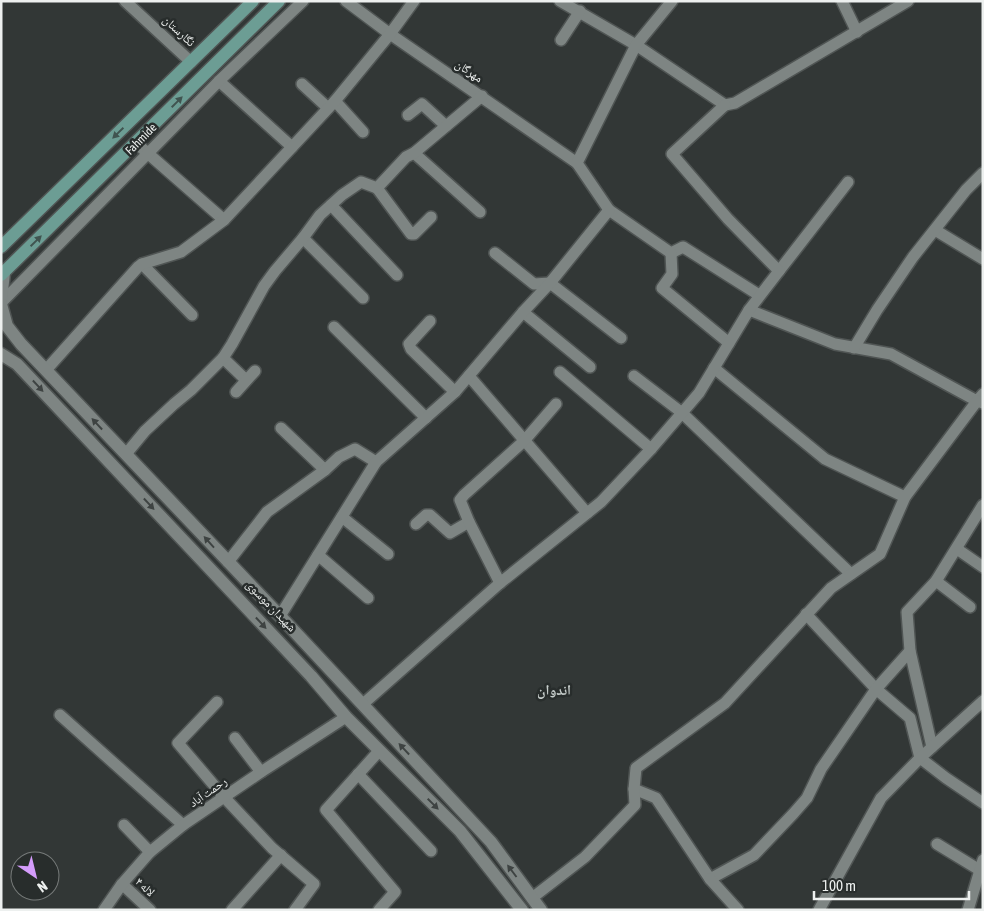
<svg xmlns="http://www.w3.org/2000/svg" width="984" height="911" viewBox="0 0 984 911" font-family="'Asap Condensed','Noto Naskh Arabic',sans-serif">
<rect width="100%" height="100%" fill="#323736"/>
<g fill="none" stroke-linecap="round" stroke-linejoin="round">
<defs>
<g id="minor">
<polyline points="125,1 191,62"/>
<polyline points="346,1 390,34 577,163"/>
<polyline points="560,1 636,45 725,105 735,103 908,1"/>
<polyline points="842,1 857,32"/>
<polyline points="561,40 580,11"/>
<polyline points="219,81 292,147"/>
<polyline points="302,84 328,108"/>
<polyline points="335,101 363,132"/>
<polyline points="408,115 422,104 446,126"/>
<polyline points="136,143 224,220"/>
<polyline points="414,153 480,212"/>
<polyline points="377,188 411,234 414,234 431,217"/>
<polyline points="331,205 397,275"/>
<polyline points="609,210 671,253 683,247 759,295"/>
<polyline points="935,230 983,259"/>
<polyline points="303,238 363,298"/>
<polyline points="495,253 534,284 550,283 621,338"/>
<polyline points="671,253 672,274 662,288 729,343"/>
<polyline points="142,264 192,315"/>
<polyline points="779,271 848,182"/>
<polyline points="1,303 219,81 303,1"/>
<polyline points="749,310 835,344 891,354 977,401 983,394"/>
<polyline points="523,312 590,367"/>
<polyline points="430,321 409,344 411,349 455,392"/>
<polyline points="334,327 426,418"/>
<polyline points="854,348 877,310 913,257 966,190 983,173"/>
<polyline points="223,358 246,380"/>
<polyline points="714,368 825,459 905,497"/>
<polyline points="46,370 138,267 142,264 181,252 224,220 335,101 390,34 414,1"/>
<polyline points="560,372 651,449"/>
<polyline points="469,376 587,513"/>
<polyline points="634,376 681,412 851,574"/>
<polyline points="236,392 255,371"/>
<polyline points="281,428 325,470"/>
<polyline points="126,454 145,431 174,404 191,390 223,358 232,344 264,286 275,271 303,238 320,215 342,195 361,182 377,188 406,157 414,153 482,96"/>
<polyline points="342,517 388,554"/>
<polyline points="416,524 426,515 430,515 450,533 469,522"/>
<polyline points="957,549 983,567"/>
<polyline points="318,555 368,598"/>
<polyline points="228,562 267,512 325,470 339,457 355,449 376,462"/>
<polyline points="936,581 970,607"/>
<polyline points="500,583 469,522 460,500 464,495 524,441 556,404"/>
<polyline points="806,614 876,689 910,718 920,758 946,778 983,803"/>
<polyline points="280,616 376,462 455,392 523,312 550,283 609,210 577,163 636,45 672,1"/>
<polyline points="217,702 178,743 224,797 272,848 314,884 295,910"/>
<polyline points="363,704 500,583 601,502 651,449 699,393 749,310 779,271 728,219 672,154 725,105"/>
<polyline points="60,715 183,825"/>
<polyline points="235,738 261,772"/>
<polyline points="932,747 910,651 907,612 936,581 983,505"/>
<polyline points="379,751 326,810 395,892 379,910"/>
<polyline points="358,774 431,851"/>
<polyline points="634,789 656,798 710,879 754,855 793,814 807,798 821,769 876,689 910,651"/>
<polyline points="124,825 150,852"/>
<polyline points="937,844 983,872"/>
<polyline points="710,879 738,910"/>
<polyline points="122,884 150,910"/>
<polyline points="532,898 585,857 635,805 634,789 636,768 725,703 831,588 880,554 905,497 977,401 983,403"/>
<polyline points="104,910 122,884 150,852 183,825 261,772 346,717"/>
<polyline points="232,910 281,855"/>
<polyline points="819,910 881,798 920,758 983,701"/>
<polyline points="968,910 983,860"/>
</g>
<g id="tertiary">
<polyline points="1,300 4,273"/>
<polyline points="1,304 7,326 21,344 280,616 491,842 541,910"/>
<polyline points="1,354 17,364 311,676 346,717 460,831 522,910"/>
</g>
<g id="secondary">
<polyline points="1,247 253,1"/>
<polyline points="1,275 279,1"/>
</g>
</defs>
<use href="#minor" stroke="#505554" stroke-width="14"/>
<use href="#tertiary" stroke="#505554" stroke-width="15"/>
<use href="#secondary" stroke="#505554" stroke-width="15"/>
<use href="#minor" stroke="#7e8583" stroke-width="11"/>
<use href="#tertiary" stroke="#7e8583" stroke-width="12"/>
<use href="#secondary" stroke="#6c9d94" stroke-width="12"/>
</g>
<defs><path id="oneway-solid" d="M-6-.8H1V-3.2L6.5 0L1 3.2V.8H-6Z" transform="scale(1.25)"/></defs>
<g fill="#405450">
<use href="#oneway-solid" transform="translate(177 102) rotate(-45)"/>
<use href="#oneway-solid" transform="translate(118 133) rotate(136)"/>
<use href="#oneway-solid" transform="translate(36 241) rotate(-44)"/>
</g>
<g fill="#3e4342">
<use href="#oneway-solid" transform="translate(38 386) rotate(47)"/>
<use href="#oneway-solid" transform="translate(97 424) rotate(-133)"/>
<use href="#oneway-solid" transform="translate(149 504) rotate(47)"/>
<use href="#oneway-solid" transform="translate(209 542) rotate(-132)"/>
<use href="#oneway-solid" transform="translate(261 623) rotate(47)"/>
<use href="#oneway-solid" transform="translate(404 749) rotate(-133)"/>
<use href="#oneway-solid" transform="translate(433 804) rotate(45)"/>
<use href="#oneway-solid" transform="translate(512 871) rotate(-127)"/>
</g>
<g text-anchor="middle" stroke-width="5" stroke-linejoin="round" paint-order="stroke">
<g font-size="12" fill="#edf0ef" stroke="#282d2c">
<text transform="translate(179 31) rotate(43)" y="4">نگارستان</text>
<text transform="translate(469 71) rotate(34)" y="4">مهرگان</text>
<text transform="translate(141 139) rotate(-45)" y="4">Fahmide</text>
<text transform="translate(271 606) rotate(46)" y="4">شهیدان موسوی</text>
<text transform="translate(208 792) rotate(-35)" y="4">رحمت آباد</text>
<text transform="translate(145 887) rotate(42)" y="4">لاله ۴</text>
</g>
<g font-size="14" font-weight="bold" fill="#c6cdcb" stroke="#282d2c">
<text x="554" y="695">اندوان</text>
</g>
</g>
<rect width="984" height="911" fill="none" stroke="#edf0ef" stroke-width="5"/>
<g transform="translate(35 876) rotate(145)"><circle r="24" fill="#282d2c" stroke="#777b7a"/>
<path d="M0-4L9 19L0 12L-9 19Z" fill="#d49cfb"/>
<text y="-8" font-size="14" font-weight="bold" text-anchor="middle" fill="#edf0ef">N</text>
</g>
<path d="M814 891v8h155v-8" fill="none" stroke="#edf0ef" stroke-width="2.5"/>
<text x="822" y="891" font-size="15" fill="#edf0ef" stroke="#282d2c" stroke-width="4" paint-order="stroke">100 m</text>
</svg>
